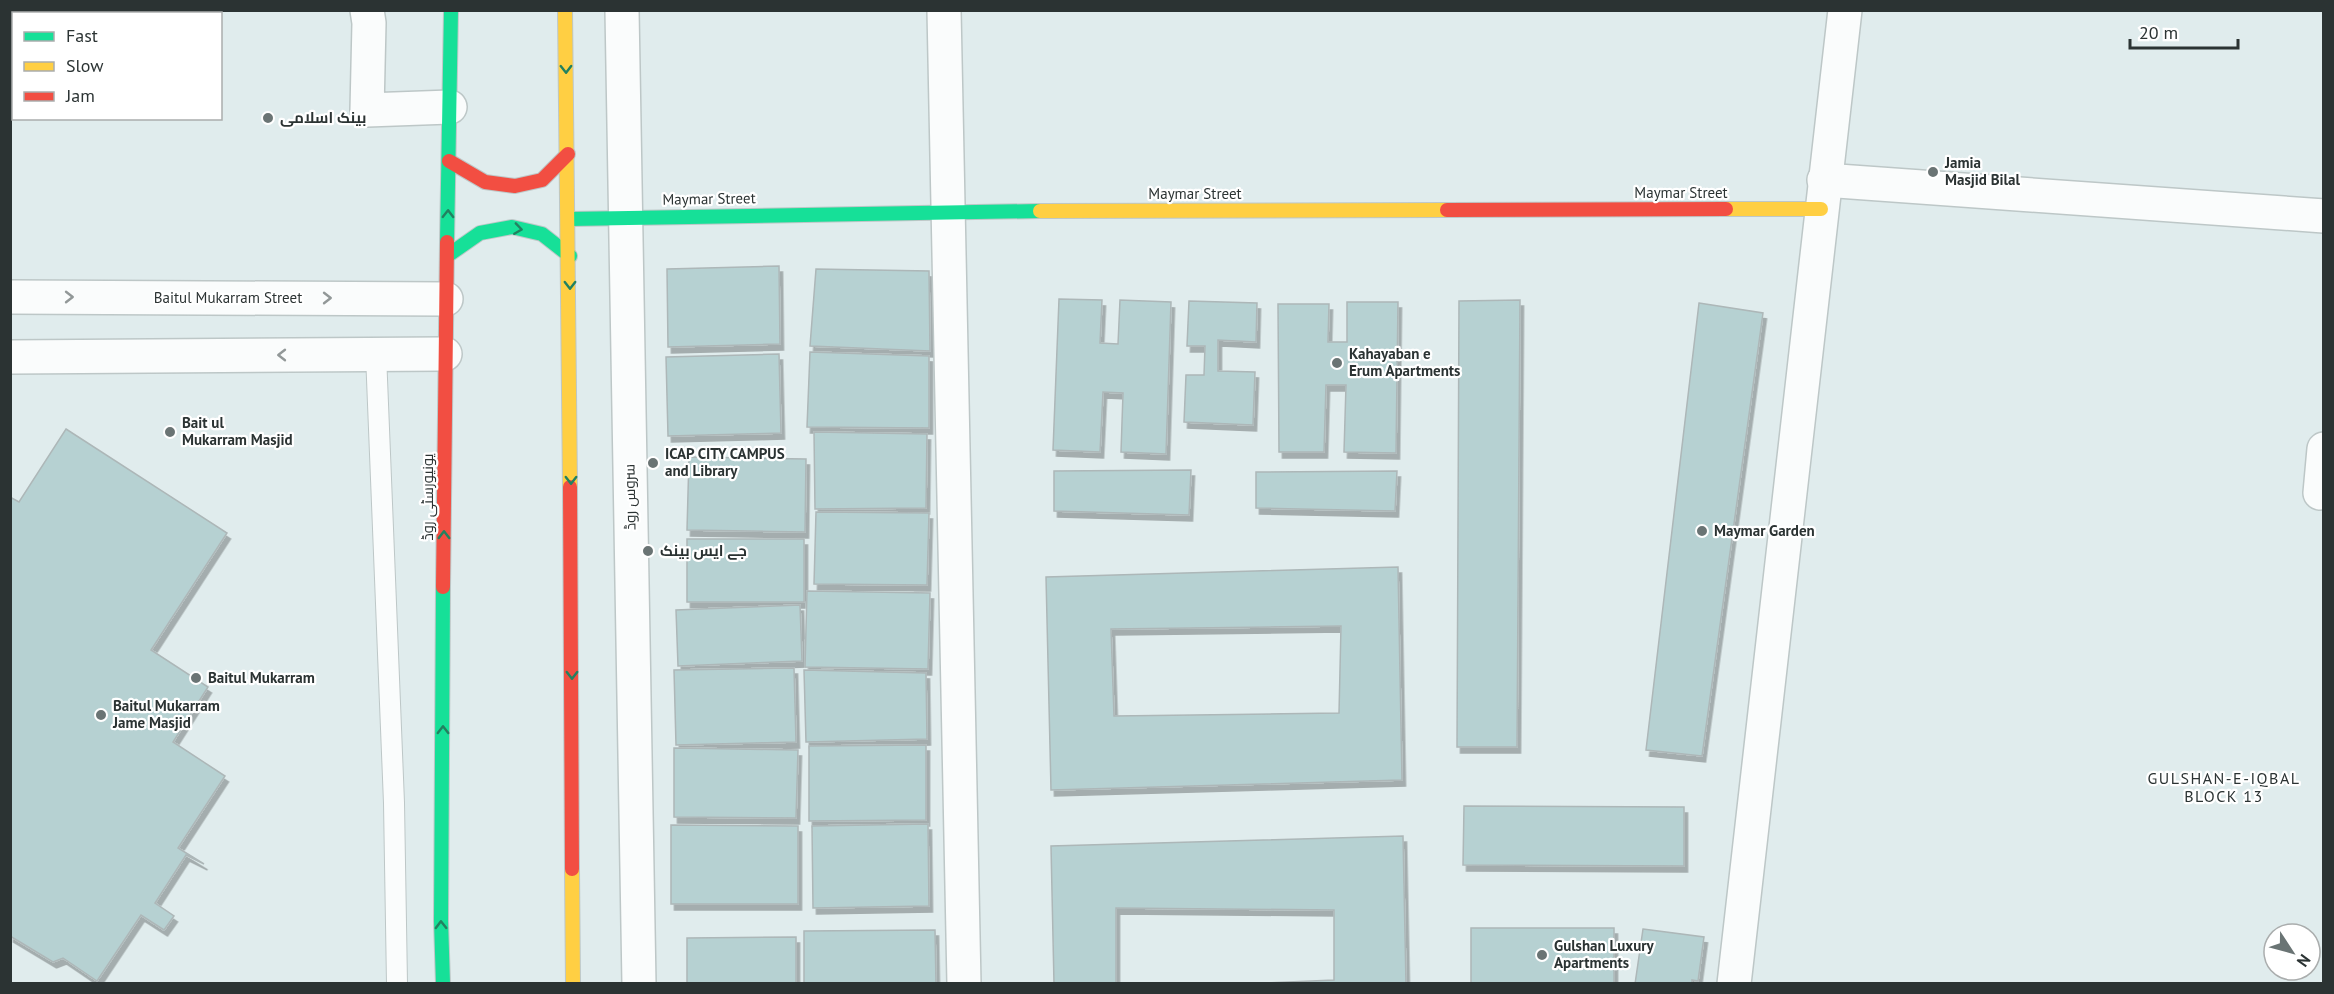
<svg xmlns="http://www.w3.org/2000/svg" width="2334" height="994" viewBox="0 0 2334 994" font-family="'PT Sans',Cairo,sans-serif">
<defs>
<filter id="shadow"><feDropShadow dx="3.5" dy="6" stdDeviation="0" flood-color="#0004"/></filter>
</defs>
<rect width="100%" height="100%" fill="#e0eced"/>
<g fill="#b6d1d2" stroke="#adb7b8" stroke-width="1.5" fill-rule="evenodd" filter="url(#shadow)">
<polygon points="779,266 780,344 668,347 667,269"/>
<polygon points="816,269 929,271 930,351 810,346"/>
<polygon points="1059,299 1102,300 1100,343 1118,344 1120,300 1171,302 1166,454 1121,452 1123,393 1103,392 1100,452 1053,450"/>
<polygon points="1520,300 1517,747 1457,747 1459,301"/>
<polygon points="1189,301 1257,303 1256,342 1218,340 1218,371 1255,372 1253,425 1184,422 1186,375 1204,375 1205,346 1187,346"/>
<polygon points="1347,302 1398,302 1396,453 1344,452 1346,385 1326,385 1324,452 1279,452 1278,304 1329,304 1328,342 1347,342"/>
<polygon points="1699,303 1763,313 1702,756 1646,750"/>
<polygon points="810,352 929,356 929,428 807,427"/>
<polygon points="779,354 781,433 668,436 666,357"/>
<polygon points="66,429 227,533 151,650 208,687 173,742 225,776 178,848 204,864 186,855 155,903 174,916 164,930 141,915 97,981 63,958 53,962 10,936 10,497 19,502"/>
<polygon points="814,432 927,434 926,508 815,509"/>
<polygon points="689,457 806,459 805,532 687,530"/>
<polygon points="1191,470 1189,515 1054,511 1054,471"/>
<polygon points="1397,471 1395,511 1256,508 1256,472"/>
<polygon points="816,512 929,513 927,585 814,584"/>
<rect x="687" y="539" width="117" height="63"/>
<path d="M 1398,567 L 1402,780 L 1051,790 L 1046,577 ZM 1341,626 L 1339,713 L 1114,716 L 1111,629 Z"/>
<polygon points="807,591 930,593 928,669 805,667"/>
<polygon points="800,605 802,661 678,666 676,610"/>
<polygon points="794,668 796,742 676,745 674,670"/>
<polygon points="804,670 926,673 927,739 806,742"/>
<polygon points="926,745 926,820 809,821 809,746"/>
<polygon points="674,748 798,750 796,818 674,817"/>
<polygon points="1464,806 1684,807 1684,866 1463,865"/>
<polygon points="928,824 929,906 813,908 812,826"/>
<polygon points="671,825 798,826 798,904 671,904"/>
<polygon points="1403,836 1406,984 1242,984 1334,980 1334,910 1116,908 1116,984 1054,984 1051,846"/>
<rect x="1471" y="928" width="143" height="55"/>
<polygon points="1643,929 1704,937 1698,981 1692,980 1692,984 1635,984"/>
<polygon points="935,930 936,984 804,984 804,931"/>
<polygon points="796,937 796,984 687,984 687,938"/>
</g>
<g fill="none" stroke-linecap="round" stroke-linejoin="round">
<defs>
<polyline id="lane" points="376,354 394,803 397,984"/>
<g id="street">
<polyline points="367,10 369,23 367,110 450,107"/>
<polyline points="622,10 639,984"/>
<polyline points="944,10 964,984"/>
<polyline points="1824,180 2324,216"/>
<polyline points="10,297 446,299"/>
<polyline points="10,357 445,354"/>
<polyline points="2320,493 2324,449"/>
<polyline points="1734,984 1845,10"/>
</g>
<g id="fast">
<polyline points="569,219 1040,211"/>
<polyline points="447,242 451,10"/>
<polyline points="447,256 480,233 512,227 542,234 570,256"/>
<polyline points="443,984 441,921 443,587"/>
</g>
<g id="slow">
<polyline points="565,10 570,487"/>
<polyline points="1726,209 1821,209"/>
<polyline points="1040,211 1447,210"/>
<polyline points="572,869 573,984"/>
</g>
<g id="jam">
<polyline points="449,161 485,182 515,186 542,180 568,154"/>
<polyline points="1447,210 1726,209"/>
<polyline points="570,487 572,869"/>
<polyline points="443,587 447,242"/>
</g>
</defs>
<use href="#lane" stroke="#bdc7c7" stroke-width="22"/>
<use href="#street" stroke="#bdc7c7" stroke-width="36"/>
<use href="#fast" stroke="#bdc7c7" stroke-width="16"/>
<use href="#slow" stroke="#bdc7c7" stroke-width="16"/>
<use href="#jam" stroke="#bdc7c7" stroke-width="16"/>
<use href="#lane" stroke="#fafcfc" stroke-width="20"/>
<use href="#street" stroke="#fafcfc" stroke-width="33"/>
<use href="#fast" stroke="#16e098" stroke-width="14"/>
<use href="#slow" stroke="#ffcf43" stroke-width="14"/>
<use href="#jam" stroke="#f24e42" stroke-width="14"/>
</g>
<defs><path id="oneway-chevron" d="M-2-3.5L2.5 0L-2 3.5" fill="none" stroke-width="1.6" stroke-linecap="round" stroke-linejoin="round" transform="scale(1.5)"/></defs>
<g stroke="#228160">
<use href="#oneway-chevron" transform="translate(566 69) rotate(89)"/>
<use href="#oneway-chevron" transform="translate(448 214) rotate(-89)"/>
<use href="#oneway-chevron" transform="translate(518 229) rotate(8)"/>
<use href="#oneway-chevron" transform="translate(570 285) rotate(90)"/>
<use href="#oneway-chevron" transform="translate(571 480) rotate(90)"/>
<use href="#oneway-chevron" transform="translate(444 535) rotate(-90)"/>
<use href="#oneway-chevron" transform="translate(572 675) rotate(90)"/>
<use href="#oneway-chevron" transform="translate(443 730) rotate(-90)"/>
<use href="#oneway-chevron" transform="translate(441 925) rotate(-91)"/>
</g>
<g stroke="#929898">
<use href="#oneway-chevron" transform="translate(69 297)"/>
<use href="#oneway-chevron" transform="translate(327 298)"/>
<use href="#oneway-chevron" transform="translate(282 355) rotate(180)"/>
</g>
<g fill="#6a7474" stroke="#fff" stroke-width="2">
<circle cx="268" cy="118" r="6"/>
<circle cx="1933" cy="172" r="6"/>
<circle cx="1337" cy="363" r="6"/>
<circle cx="170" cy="432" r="6"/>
<circle cx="653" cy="463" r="6"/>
<circle cx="1702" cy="531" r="6"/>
<circle cx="648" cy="551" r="6"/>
<circle cx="196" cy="678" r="6"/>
<circle cx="101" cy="715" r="6"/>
<circle cx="1542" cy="955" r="6"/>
</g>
<g text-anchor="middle" stroke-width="4.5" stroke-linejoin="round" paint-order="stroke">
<g font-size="15" font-weight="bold" fill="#2b3333" stroke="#fff" text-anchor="start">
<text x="280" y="123">بینک اسلامی</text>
<text x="1945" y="168">Jamia<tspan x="1945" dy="17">Masjid Bilal</tspan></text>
<text x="1349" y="359">Kahayaban e<tspan x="1349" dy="17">Erum Apartments</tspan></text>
<text x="182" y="428">Bait ul<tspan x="182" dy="17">Mukarram Masjid</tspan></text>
<text x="665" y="459">ICAP CITY CAMPUS<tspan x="665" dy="17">and Library</tspan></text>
<text x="1714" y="536">Maymar Garden</text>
<text x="660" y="556">جے ایس بینک</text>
<text x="208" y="683">Baitul Mukarram</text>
<text x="113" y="711">Baitul Mukarram<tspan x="113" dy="17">Jame Masjid</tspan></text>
<text x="1554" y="951">Gulshan Luxury<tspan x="1554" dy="17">Apartments</tspan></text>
</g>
<g font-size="15" fill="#2b3333" stroke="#fff">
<text x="1681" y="198">Maymar Street</text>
<text x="1195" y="199">Maymar Street</text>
<text transform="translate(709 199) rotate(-1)" y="5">Maymar Street</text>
<text x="228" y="303">Baitul Mukarram Street</text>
<text transform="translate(428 497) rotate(-90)" y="5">یونیورسٹی روڈ</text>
<text transform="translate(630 497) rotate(-91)" y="5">سروس روڈ</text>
</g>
<g font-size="16" letter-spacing="1.5" fill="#2b3333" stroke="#fff">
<text x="2224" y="784">GULSHAN-E-IQBAL<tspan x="2224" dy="18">BLOCK 13</tspan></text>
</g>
</g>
<rect width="2334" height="994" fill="none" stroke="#2b3333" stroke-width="24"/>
<rect x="12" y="12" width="210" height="108" fill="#ffffff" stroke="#aaadad" stroke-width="1.5"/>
<rect x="24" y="32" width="30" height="9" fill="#16e098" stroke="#aaadad" stroke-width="1.5"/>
<text x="66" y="42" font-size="18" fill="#2b3333">Fast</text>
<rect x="24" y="62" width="30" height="9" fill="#ffcf43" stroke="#aaadad" stroke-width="1.5"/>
<text x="66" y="72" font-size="18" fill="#2b3333">Slow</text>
<rect x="24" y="92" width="30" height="9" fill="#f24e42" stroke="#aaadad" stroke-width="1.5"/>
<text x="66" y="102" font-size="18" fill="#2b3333">Jam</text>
<g transform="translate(2292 952) rotate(126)"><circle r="28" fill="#ffffff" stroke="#aaadad" stroke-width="1.5"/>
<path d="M0-4.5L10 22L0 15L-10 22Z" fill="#6a7474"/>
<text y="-9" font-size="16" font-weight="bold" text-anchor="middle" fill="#2b3333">N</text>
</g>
<path d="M2130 39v9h108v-9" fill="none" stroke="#2b3333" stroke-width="3"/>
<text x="2139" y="39" font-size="18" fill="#2b3333" stroke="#ffffff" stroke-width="4.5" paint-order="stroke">20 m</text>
</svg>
